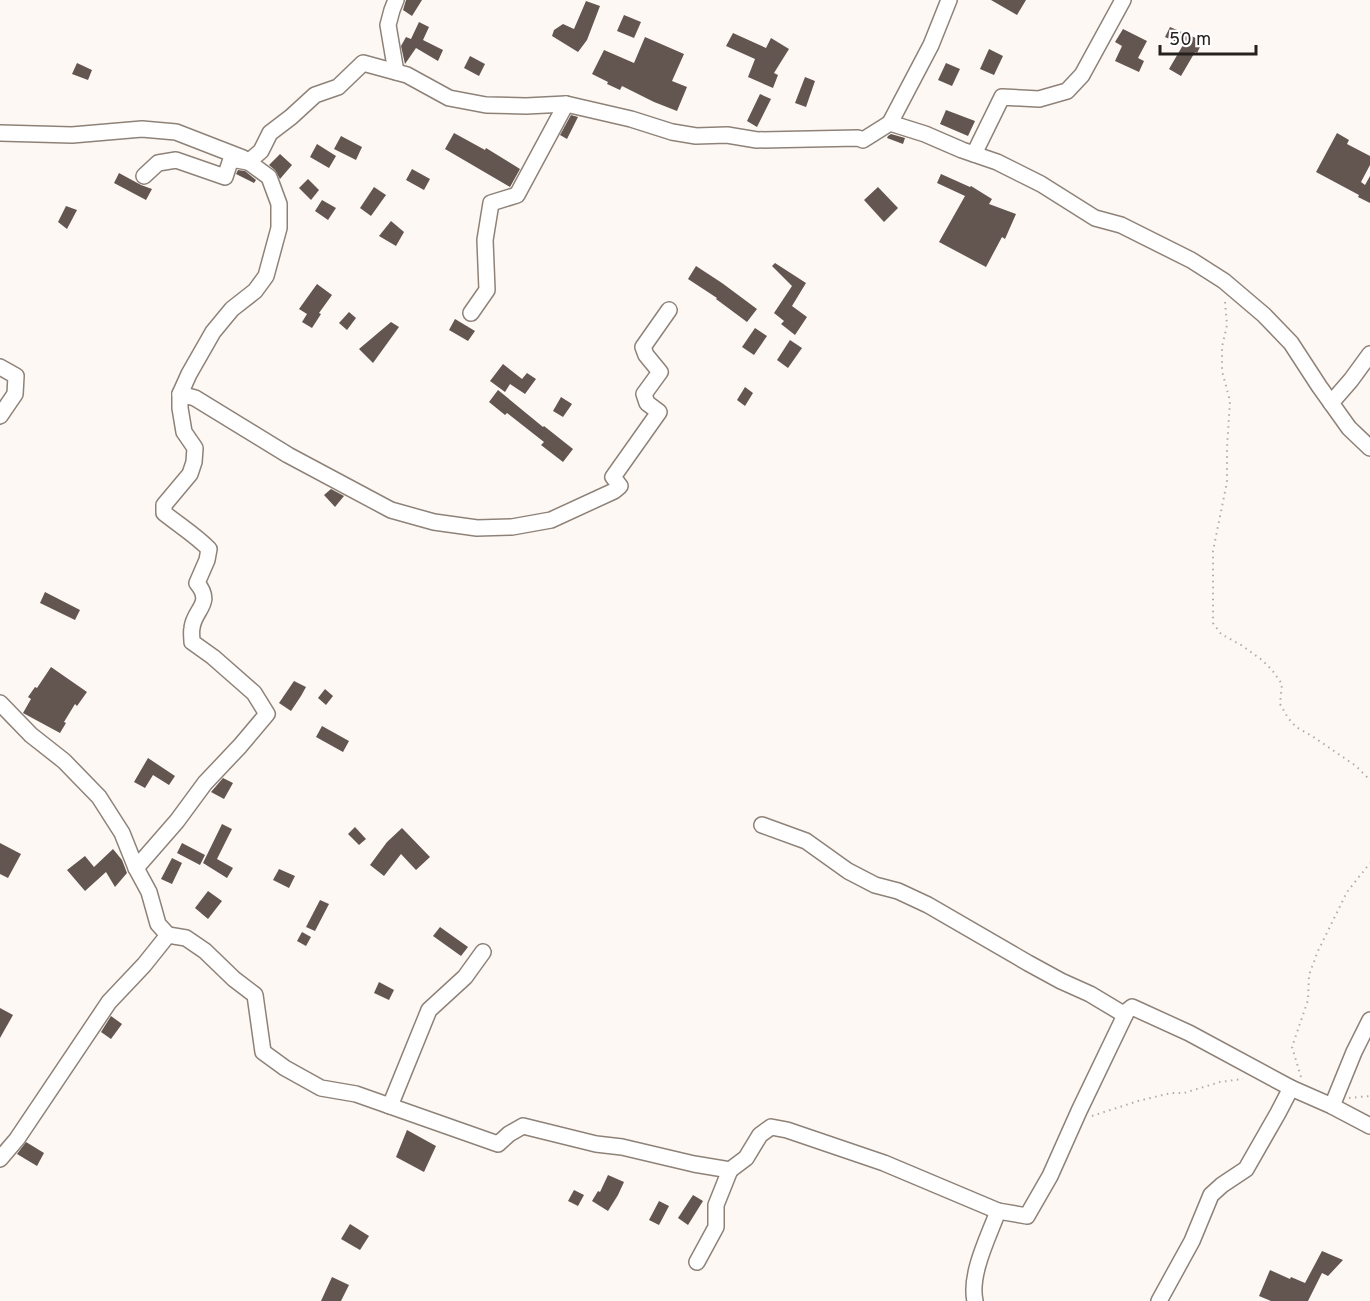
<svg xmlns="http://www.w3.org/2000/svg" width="1370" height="1301" viewBox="0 0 1370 1301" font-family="Overpass,sans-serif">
<rect width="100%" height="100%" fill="#fef8f4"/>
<g fill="#63554f">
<polygon points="406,0 422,0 412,16 403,10"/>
<polygon points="991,0 1026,0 1017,15"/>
<polygon points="586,1 600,6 587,40 578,52 552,36 554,30 563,24 574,29"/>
<polygon points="624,15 641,22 634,38 617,31"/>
<polygon points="419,22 429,27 423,40 443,50 438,61 416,48 405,64 401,46 406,37 411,39"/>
<polygon points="1170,27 1203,41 1197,53 1195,52 1181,76 1169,69 1183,45 1165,37"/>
<polygon points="1123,29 1147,41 1138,58 1144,61 1139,72 1115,61 1122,46 1115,42"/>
<polygon points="733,33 766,48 771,38 789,49 774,73 778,75 773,88 748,77 755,59 726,46"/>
<polygon points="645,37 684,54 672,81 687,87 677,111 654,102 622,86 620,90 607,84 608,82 592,74 604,50 634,63"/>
<polygon points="989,49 1003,56 994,75 980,69"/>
<polygon points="470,56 485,64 479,76 464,68"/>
<polygon points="77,63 92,70 88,80 72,74"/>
<polygon points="946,63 960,69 952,86 938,80"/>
<polygon points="805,77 815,81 806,107 795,103"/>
<polygon points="760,94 771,99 757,127 747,121"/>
<polygon points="946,110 975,121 968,136 940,124"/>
<polygon points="571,115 578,117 567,139 560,135"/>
<polygon points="454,133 485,150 486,148 520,169 510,187 445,149"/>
<polygon points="1337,133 1349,140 1347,144 1370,156 1370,165 1361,182 1365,185 1370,176 1370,203 1358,197 1359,195 1316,172"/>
<polygon points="891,134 905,138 903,144 887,138 888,136"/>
<polygon points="341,136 362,147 356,160 334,149"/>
<polygon points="317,144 336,156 329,168 310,157"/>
<polygon points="280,154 292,165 280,179 275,170 269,165"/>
<polygon points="412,169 430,179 424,190 406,180"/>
<polygon points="238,170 245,171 256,180 254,183 236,174"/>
<polygon points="119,173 141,185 152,189 146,200 114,183"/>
<polygon points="941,174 970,187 971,186 992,199 989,204 1016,214 1005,239 1002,237 986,267 939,242 965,196 937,183"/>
<polygon points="308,179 319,190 311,200 299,188"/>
<polygon points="374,187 386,195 371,216 360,208"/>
<polygon points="878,187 898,208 884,222 864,200"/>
<polygon points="322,200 336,208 328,220 315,211"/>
<polygon points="66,206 77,210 67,229 58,222"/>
<polygon points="391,221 404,232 396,246 379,236"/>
<polygon points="775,263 806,283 792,306 807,317 795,335 781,324 784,321 774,313 792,286 772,266"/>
<polygon points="696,266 722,283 757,309 747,322 716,299 717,298 688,279"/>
<polygon points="317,284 332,295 319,313 321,314 312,328 302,322 307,314 299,309"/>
<polygon points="349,312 356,318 347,330 339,323"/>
<polygon points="455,319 475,331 468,341 449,330"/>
<polygon points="391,322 399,327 373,363 359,349"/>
<polygon points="755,328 767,336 754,355 742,347"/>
<polygon points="790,340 802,348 788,368 777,360"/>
<polygon points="503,364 522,379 527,373 536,379 525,394 510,384 505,392 490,381"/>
<polygon points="745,387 753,393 745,406 737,400"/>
<polygon points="498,390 543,427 544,426 573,449 563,462 541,445 544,442 507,413 505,415 489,402"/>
<polygon points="561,397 572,404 563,417 553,411"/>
<polygon points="331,489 344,496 335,507 324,495"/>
<polygon points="45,592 80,610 75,620 40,603"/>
<polygon points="51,667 87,692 77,706 75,704 64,722 66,723 60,733 23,713 31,699 28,697 35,687 37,688"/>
<polygon points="294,681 306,687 301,696 291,711 279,703"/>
<polygon points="325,689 333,696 326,705 318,698"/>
<polygon points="322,726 349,741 343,752 316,737"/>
<polygon points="148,758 175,776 169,785 153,775 145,788 134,782"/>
<polygon points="223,778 233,783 224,799 211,792"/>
<polygon points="222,824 232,829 217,859 233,868 227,878 203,863"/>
<polygon points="355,827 366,839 359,845 348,834"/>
<polygon points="402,828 430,857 416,870 401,854 384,876 370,865 387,842"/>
<polygon points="0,843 21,854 8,878 0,874"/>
<polygon points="182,843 205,855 200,865 177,853"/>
<polygon points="113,849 122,860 127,873 115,887 106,872 85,891 67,870 85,856 94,867"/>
<polygon points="172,858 182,863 172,884 161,879"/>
<polygon points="279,869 295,876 289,888 273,880"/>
<polygon points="208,891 222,901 208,919 195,908"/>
<polygon points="320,900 329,904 315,931 306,927"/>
<polygon points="440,927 468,947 461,956 433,936"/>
<polygon points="302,932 311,937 306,946 297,941"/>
<polygon points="379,982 394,990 389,1000 374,993"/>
<polygon points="0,1008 13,1015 0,1038"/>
<polygon points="111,1016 122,1024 111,1039 101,1032"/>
<polygon points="407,1130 436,1146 424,1172 396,1157"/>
<polygon points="26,1142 44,1153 37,1166 17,1154"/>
<polygon points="608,1175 624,1182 618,1195 608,1211 592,1201 598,1191 600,1192"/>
<polygon points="574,1190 584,1195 578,1206 568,1201"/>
<polygon points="693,1195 703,1201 688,1225 678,1218"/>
<polygon points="659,1201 669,1206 659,1225 649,1220"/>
<polygon points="350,1224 369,1236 360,1250 341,1239"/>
<polygon points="1322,1251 1343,1260 1328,1276 1322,1273 1308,1301 1271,1301 1259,1296 1270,1270 1290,1279 1291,1277 1305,1283"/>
<polygon points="332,1277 349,1285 341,1301 321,1301"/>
</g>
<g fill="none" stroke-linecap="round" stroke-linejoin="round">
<defs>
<g id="minor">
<polyline points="396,0 392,10 388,25 396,72"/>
<polyline points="890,123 931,45 949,0"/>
<path d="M 0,133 L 72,135 L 142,129 L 176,132 L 243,158 L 269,177 L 279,204 L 279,228 L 266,276 L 255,291 L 232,309 L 213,332 L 189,374 L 180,394 L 180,408 L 184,432 L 195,448 L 194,462 L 190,474 L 164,505 L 164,513 C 179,525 195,535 209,549 L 207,560 L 197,583 C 214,604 194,609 192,628 C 191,632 192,638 192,642 L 213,657 L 254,693 L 267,714 L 240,746 L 205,783 L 177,821 L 136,868 L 122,833 L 99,797 L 64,761 L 31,735 L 0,703"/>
<polyline points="974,154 1002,97 1039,99 1067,91 1082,75 1123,0"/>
<polyline points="144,176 158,163 176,160 225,177 231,159 248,162 261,151 270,133 291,117 315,95 338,87 363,63 407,75 449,98 486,105 526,106 566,104 631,119 672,132 696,136 727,135 757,140 858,138 863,140 890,123 925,134 962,150 997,162 1041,184 1095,218 1121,225 1191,260 1224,281 1264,315 1291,343 1319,386 1349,428 1370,448"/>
<polyline points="471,313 487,290 485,240 491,203 517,195 566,104"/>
<polyline points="0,367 16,376 15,394 0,416"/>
<polyline points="180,394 195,398 288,455 391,510 434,522 477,528 512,527 551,520 614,491 620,486 613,477 659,412 647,403 644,394 660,372 646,355 643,347 669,310"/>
<polyline points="1331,403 1351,380 1370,354"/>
<polyline points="762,825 806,841 848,871 875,885 898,891 928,905 1028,963 1061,981 1090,994 1125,1015"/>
<polyline points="136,868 149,892 158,924 168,935"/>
<polyline points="390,1106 498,1144 509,1134 523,1126 596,1144 622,1147 694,1164 730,1170 746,1158 760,1135 771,1127 787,1130 884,1163 998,1211 1027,1216 1050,1176 1079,1111 1127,1011 1132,1007 1189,1033 1291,1088"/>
<polyline points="1332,1106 1354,1052 1370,1020"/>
<polyline points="0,1159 17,1139 109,1002 144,965 168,935 186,938 205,951 234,979 255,995 263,1052 285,1068 321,1088 356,1094 390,1106 429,1010 465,977 483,952"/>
<polyline points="697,1262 716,1227 716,1205 730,1170"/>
<path d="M 975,1301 C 969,1274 989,1236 998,1211"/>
<polyline points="1159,1301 1192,1241 1211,1195 1222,1185 1246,1169 1278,1113 1291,1088 1332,1106 1370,1126"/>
</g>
</defs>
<use href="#minor" stroke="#8e8278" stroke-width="18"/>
<g stroke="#b2aca8" stroke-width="2" stroke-dasharray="1.5 4.5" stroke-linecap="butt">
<polyline points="1225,302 1227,325 1222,347 1222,371 1230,401 1227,448 1227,482 1213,551 1213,623 1221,634 1241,645 1262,660 1272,670 1282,684 1280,704 1288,718 1296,727 1312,736 1356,766 1370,780"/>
<polyline points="1301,1077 1292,1047 1308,1000 1309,975 1318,951 1347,892 1370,863"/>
<polyline points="1349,1098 1370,1096"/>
<polyline points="1092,1116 1138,1101 1171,1093 1184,1093 1220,1082 1243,1079"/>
</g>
<use href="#minor" stroke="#fff" stroke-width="15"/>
</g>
<path d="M1160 45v9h96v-9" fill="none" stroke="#25211d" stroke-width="3"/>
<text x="1169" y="45" font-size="18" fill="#25211d" stroke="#ffffff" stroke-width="4.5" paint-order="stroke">50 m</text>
</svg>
